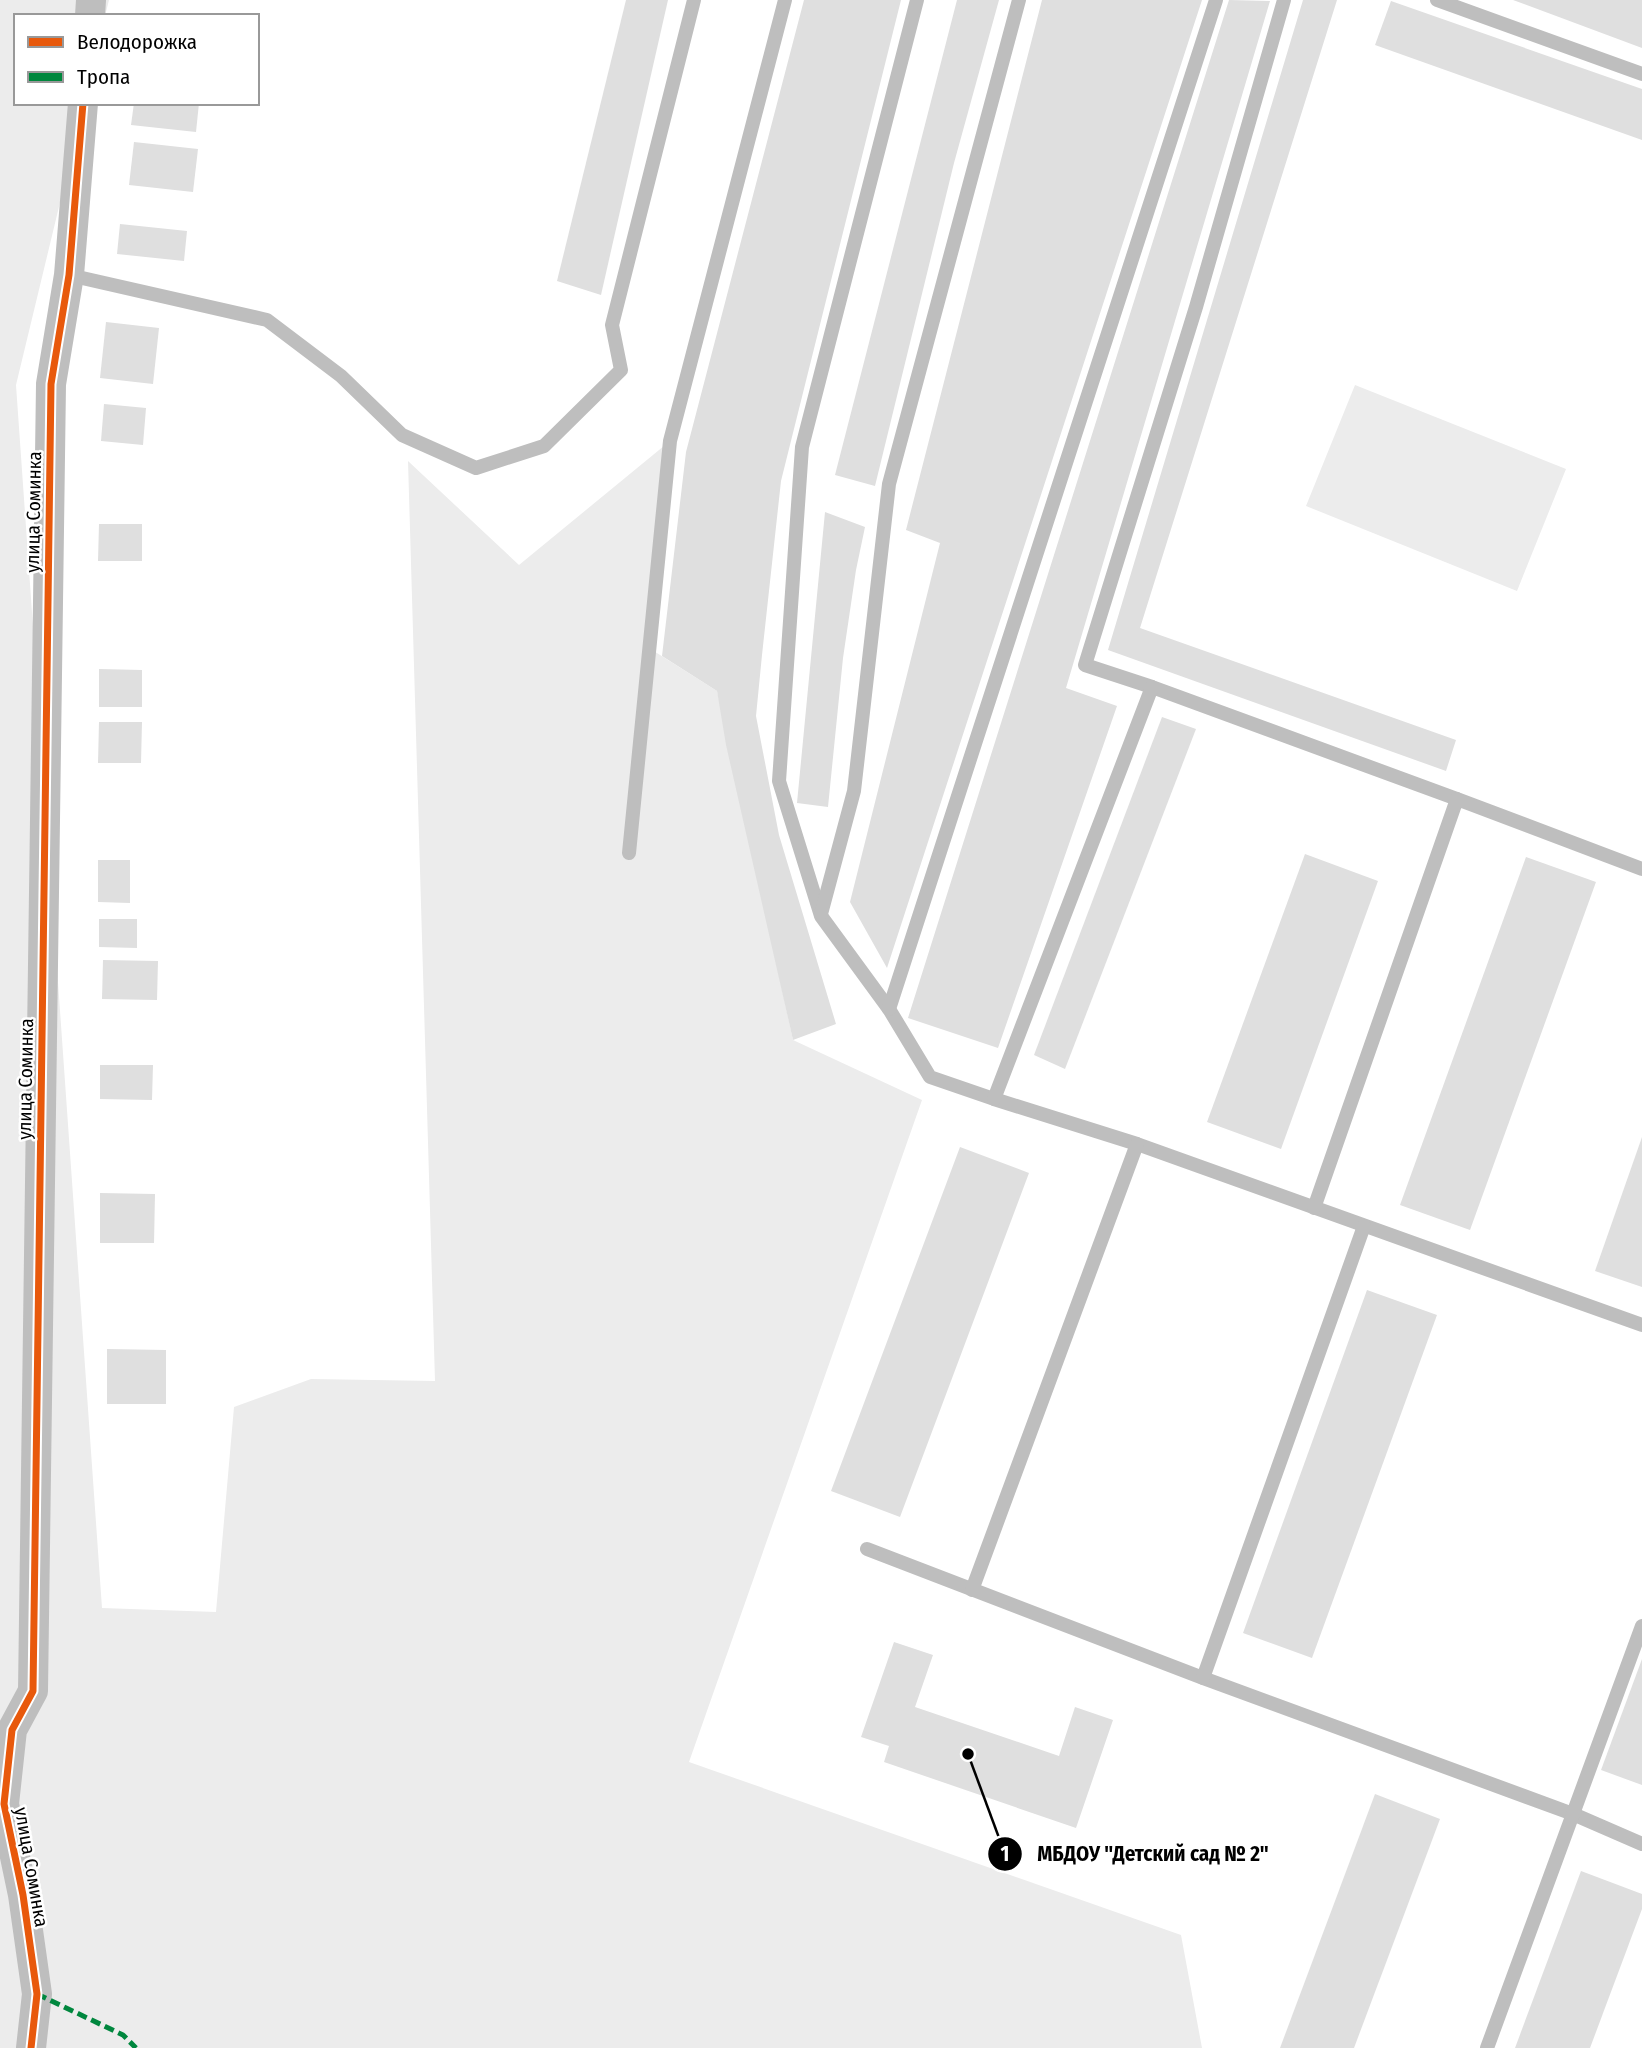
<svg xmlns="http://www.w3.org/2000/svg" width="1642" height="2048" viewBox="0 0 1642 2048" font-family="'Fira Sans Condensed',sans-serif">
<rect width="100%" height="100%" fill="#fff"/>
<g fill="#ececec">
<polygon points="0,0 109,0 105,16 16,16 16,103 84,103 16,385 102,1608 216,1612 234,1407 311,1379 435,1381 408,461 519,565 670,441 649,648 717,691 793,1040 922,1100 689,1762 1181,1935 1202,2048 0,2048"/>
<polygon points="1355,385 1566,469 1517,591 1306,506"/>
</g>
<g fill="#dfdfdf">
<polygon points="626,0 668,0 601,295 557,281"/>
<polygon points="804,0 901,0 781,481 762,655 756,716 779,835 836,1024 793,1040 726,745 717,691 662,656 686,452"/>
<polygon points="957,0 999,0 954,163 875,486 835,475"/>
<polygon points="1042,0 1202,0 887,968 850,902 940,543 906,530"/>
<polygon points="1229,0 1270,1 1066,688 1117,706 998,1048 908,1018"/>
<polygon points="1303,0 1337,0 1140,628 1456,740 1446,771 1108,650"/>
<polygon points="1513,0 1642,0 1642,48"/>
<polygon points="1391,1 1642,89 1642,140 1375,45"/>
<polygon points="134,103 199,103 196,132 131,125"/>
<polygon points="134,142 198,149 193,192 129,185"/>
<polygon points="120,224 187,231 184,261 117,254"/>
<polygon points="106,322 159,328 153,384 100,378"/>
<polygon points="104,404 146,408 143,445 101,441"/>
<polygon points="825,512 865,527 856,570 843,658 828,807 797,803"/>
<polygon points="99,524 142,524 142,561 98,561"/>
<polygon points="99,669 142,670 142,707 99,707"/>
<polygon points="1162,717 1196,729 1065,1069 1034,1055"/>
<polygon points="99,722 142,722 141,763 98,763"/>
<polygon points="1305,854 1378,881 1281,1149 1207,1122"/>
<polygon points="1526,857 1596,882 1470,1230 1400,1205"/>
<polygon points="98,860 130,860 130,903 98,902"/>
<polygon points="99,919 137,919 137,948 99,947"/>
<polygon points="103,960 158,961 157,1000 102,999"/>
<polygon points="100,1065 153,1065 152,1100 100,1099"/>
<polygon points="1642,1137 1642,1287 1595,1271"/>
<polygon points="960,1147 1029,1173 900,1517 831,1491"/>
<polygon points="100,1193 155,1194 154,1243 100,1243"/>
<polygon points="1367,1290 1437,1315 1312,1658 1243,1633"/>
<polygon points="107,1349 166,1350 166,1404 107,1404"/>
<polygon points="894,1642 933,1655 915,1707 1059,1756 1075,1707 1113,1720 1076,1828 884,1762 889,1746 861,1737"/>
<polygon points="1642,1659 1642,1785 1601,1770"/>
<polygon points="1375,1794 1440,1819 1354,2048 1280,2048"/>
<polygon points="1581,1871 1642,1894 1642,1909 1590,2048 1515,2048"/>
</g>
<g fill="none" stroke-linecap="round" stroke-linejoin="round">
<g stroke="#bebebe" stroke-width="14">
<polyline points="917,0 802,447 779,781 821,916 889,1009 930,1077 994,1099 1137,1144 1642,1325"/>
<polyline points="1284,0 1196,307 1085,665 1152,687 1457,799"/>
<polyline points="1437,0 1642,74"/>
<polyline points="69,275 267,320 341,376 402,435 476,468 544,446 621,370 612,325 694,0"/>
<polyline points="629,853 670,441 785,0"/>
<polyline points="821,914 854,791 889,484 1019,0"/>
<polyline points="889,1009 1216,0"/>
<polyline points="994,1099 1152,687"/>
<polyline points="1314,1208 1457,799 1642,869"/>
<polyline points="867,1549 1203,1678 1573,1814 1642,1844"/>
<polyline points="972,1590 1137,1144"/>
<polyline points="1203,1678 1364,1226"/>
<polyline points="1487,2048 1642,1626"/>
</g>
<g stroke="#bebebe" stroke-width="30">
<polyline points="90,16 91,0"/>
<polyline points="31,2048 37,1994 23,1895 4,1804 12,1730 33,1691 51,384 69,275 83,103"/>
</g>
<polyline stroke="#00873e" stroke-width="5" stroke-dasharray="10 5" stroke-linecap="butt" points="37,1994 123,2035 136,2048"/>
<defs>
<polyline id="cycleway" points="31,2048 37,1994 23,1895 4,1804 12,1730 33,1691 51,384 69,275 83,103"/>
</defs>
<use href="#cycleway" stroke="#fff" stroke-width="11"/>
<use href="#cycleway" stroke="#e8590c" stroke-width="7"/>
</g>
<g text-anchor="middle" stroke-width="5" stroke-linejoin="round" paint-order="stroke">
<g font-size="19" fill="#000" stroke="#fff">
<text transform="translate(33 512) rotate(-89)" y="7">улица Соминка</text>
<text transform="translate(25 1079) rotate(-89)" y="7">улица Соминка</text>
<text transform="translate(32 1867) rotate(80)" y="7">улица Соминка</text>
</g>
</g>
<path fill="none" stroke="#000" stroke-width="2.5" d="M968 1754L1005 1854"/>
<g fill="#000" stroke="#fff" stroke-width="2.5">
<circle cx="968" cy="1754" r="7"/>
<circle cx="1005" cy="1854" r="18"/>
</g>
<g font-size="21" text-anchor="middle" font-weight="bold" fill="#fff">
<text x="1005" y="1861">1</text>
</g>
<g font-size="21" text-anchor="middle" font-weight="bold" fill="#000" stroke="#fff" stroke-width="5" stroke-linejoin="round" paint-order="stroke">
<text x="1153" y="1861">МБДОУ "Детский сад № 2"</text>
</g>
<rect x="14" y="14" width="245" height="91" fill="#ffffff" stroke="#999999" stroke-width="2"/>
<rect x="28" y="37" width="35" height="10" fill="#e8590c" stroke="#999999" stroke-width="2"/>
<text x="77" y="49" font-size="21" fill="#000000">Велодорожка</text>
<rect x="28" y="72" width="35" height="10" fill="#00873e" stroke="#999999" stroke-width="2"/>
<text x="77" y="84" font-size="21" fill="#000000">Тропа</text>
</svg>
